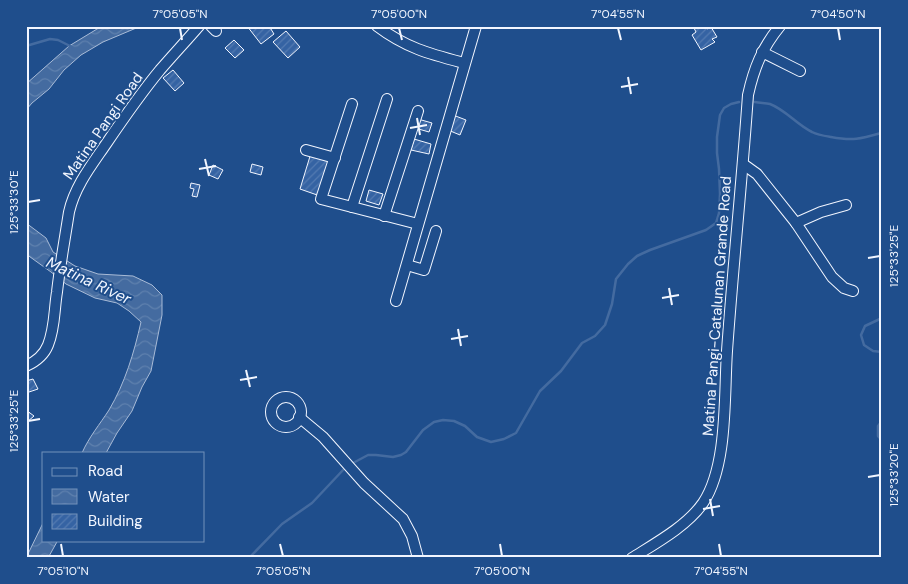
<svg xmlns="http://www.w3.org/2000/svg" width="908" height="584" viewBox="0 0 908 584" font-family="'DM Sans',sans-serif">
<defs>
<pattern id="water-waves" width="16" height="10" patternUnits="userSpaceOnUse" patternTransform="scale(1.25)"><rect width="16" height="10" fill="#446ba0"/><path d="M0 5q4-4 8 0t8 0" fill="none" stroke="#5f81ae"/></pattern>
<pattern id="building-hatch" width="6" height="6" patternUnits="userSpaceOnUse" patternTransform="scale(1.25)"><rect width="6" height="6" fill="#3563a3"/><path d="M-1 1l2-2M0 6l6-6M5 7l2-2" fill="none" stroke="#537ab1"/></pattern>
</defs>
<rect width="100%" height="100%" fill="#1f4e8c"/>
<g fill="url(#water-waves)" stroke="#a8bbd7">
<polygon points="102,26 141,26 103,42 81,55 64,70 49,89 32,103 26,110 26,84 69,46"/>
<path d="M 26,223 L 46,238 L 53,252 L 75,266 L 98,274 L 133,276 L 152,285 L 162,295 L 162,315 L 151,371 L 142,387 L 132,411 L 117,433 L 106,453 L 82,453 C 89,437 100,424 109,410 C 125,383 134,353 141,322 L 129,311 L 117,303 L 95,298 L 66,284 L 51,272 L 26,254 Z"/>
<polygon points="44,521 44,540 58,540 48,558 26,558"/>
</g>
<g fill="none" stroke-linecap="round" stroke-linejoin="round">
<g stroke="#446ba0" stroke-width="2.5">
<polyline points="26,46 50,39 58,40 72,47"/>
<path d="M 755,102 C 760,103 765,103 770,104 C 786,110 797,125 812,132 C 818,135 825,136 831,137 C 853,141 860,139 881,133"/>
<polyline points="882,130 882,139"/>
<polyline points="882,318 865,326 861,335 864,345 873,351 882,352"/>
<polyline points="882,421 878,426 878,436 882,440"/>
<polyline points="353,463 368,455 376,455 393,457 401,455 406,452 423,430 434,422 443,420 454,421 465,426 477,437 491,442 504,439 516,433 540,391 561,371 582,343 595,336 605,325 612,304 616,279 628,264 637,256 650,250 706,230 716,223 719,213 720,194 719,169 717,153 717,137 720,115 724,108 731,104 739,102"/>
<polyline points="249,558 282,524 312,503 344,469"/>
</g>
</g>
<g fill="url(#building-hatch)" stroke="#f2f6ff">
<polygon points="247,26 269,26 274,34 261,44"/>
<polygon points="693,26 705,26 707,29 711,27 717,37 712,39 715,42 701,50 692,35 696,32"/>
<polygon points="286,31 300,47 288,58 273,42"/>
<polygon points="234,40 244,50 235,58 225,48"/>
<polygon points="173,70 184,83 175,91 163,78"/>
<polygon points="453,115 466,120 460,135 448,130"/>
<polygon points="418,119 432,123 429,132 415,128"/>
<polygon points="414,139 431,144 429,154 411,150"/>
<polygon points="311,153 331,160 320,196 300,189"/>
<polygon points="252,164 263,167 261,175 250,172"/>
<polygon points="213,165 223,170 218,179 209,175"/>
<polygon points="191,183 200,185 197,197 192,196 194,189 190,188"/>
<polygon points="369,190 383,194 379,205 366,201"/>
<polygon points="33,379 38,389 26,393 26,381"/>
<polygon points="26,410 34,416 26,423"/>
</g>
<g fill="none" stroke-linecap="round" stroke-linejoin="round">
<defs>
<g id="minor">
<polyline points="211,26 216,31"/>
<path d="M 377,26 C 406,48 430,54 464,63"/>
<polyline points="762,52 800,71"/>
<polyline points="352,104 321,199 418,224"/>
<polyline points="306,150 335,158"/>
<polyline points="743,164 757,174 796,223 832,277 844,288 853,291"/>
<polyline points="352,207 387,99"/>
<polyline points="384,216 418,111"/>
<polyline points="796,223 821,212 846,205"/>
<polyline points="407,265 424,270 436,231"/>
<polyline points="396,301 476,26"/>
<path d="M 26,366 C 35,362 44,355 48,345 C 55,328 54,310 57,292 C 60,265 65,238 69,212 C 75,186 91,166 106,144 C 123,119 141,93 160,70 C 173,55 186,41 199,26"/>
<circle cx="286" cy="412" r="15"/>
<polyline points="299,417 323,437 364,483 403,519 412,536 418,558"/>
<path d="M 632,558 C 656,543 687,526 703,503 C 728,466 724,395 727,351 C 733,266 742,181 748,95 C 754,68 762,48 780,26"/>
</g>
</defs>
<use href="#minor" stroke="#f2f6ff" stroke-width="12"/>
<use href="#minor" stroke="#1f4e8c" stroke-width="10"/>
</g>
<path fill="none" stroke="#f2f6ff" stroke-width="2" d="M 180,28 L 182,40M 399,28 L 402,40M 618,28 L 621,40M 838,28 L 840,40M 628,77 L 631,94M 621,87 L 638,84M 417,118 L 420,135M 410,128 L 427,125M 205,159 L 209,176M 199,169 L 216,166M 28,202 L 40,200M 868,258 L 880,256M 669,288 L 672,305M 662,298 L 679,295M 458,329 L 461,346M 451,339 L 468,336M 246,370 L 250,387M 240,380 L 257,377M 28,421 L 40,419M 868,477 L 880,475M 710,499 L 713,516M 703,509 L 720,506M 61,544 L 63,556M 280,544 L 283,556M 500,544 L 502,556M 719,544 L 721,556"/>
<g text-anchor="middle" stroke-width="4" stroke-linejoin="round" paint-order="stroke">
<g font-size="15" fill="#f2f6ff" stroke="#1f4e8c">
<text transform="translate(103 126) rotate(-55)" y="5">Matina Pangi Road</text>
<text transform="translate(717 306) rotate(-86)" y="5">Matina Pangi-Catalunan Grande Road</text>
</g>
<g font-size="16" font-style="italic" fill="#f2f6ff" stroke="#1f4e8c">
<text transform="translate(89 280) rotate(25)" y="6">Matina River</text>
</g>
</g>
<rect width="908" height="584" fill="none" stroke="#1f4e8c" stroke-width="55"/>
<rect x="42" y="452" width="162" height="90" fill="#1f4e8c" stroke="#7391ba"/>
<rect x="52" y="468" width="25" height="8" fill="#1f4e8c" stroke="#7391ba"/>
<text x="88" y="476" font-size="15" fill="#f2f6ff">Road</text>
<rect x="52" y="489" width="25" height="15" fill="url(#water-waves)" stroke="#7391ba"/>
<text x="88" y="502" font-size="15" fill="#f2f6ff">Water</text>
<rect x="52" y="514" width="25" height="15" fill="url(#building-hatch)" stroke="#7391ba"/>
<text x="88" y="526" font-size="15" fill="#f2f6ff">Building</text>
<rect x="28" y="28" width="852" height="528" fill="none" stroke="#f2f6ff" stroke-width="2"/>
<g font-size="12" text-anchor="middle" fill="#f2f6ff">
<text x="180" y="18">7°05'05"N</text>
<text x="399" y="18">7°05'00"N</text>
<text x="618" y="18">7°04'55"N</text>
<text x="838" y="18">7°04'50"N</text>
<text transform="translate(14 202) rotate(-90)" y="4">125°33'30"E</text>
<text transform="translate(894 256) rotate(-90)" y="4">125°33'25"E</text>
<text transform="translate(14 421) rotate(-90)" y="4">125°33'25"E</text>
<text transform="translate(894 475) rotate(-90)" y="4">125°33'20"E</text>
<text x="63" y="575">7°05'10"N</text>
<text x="283" y="575">7°05'05"N</text>
<text x="502" y="575">7°05'00"N</text>
<text x="721" y="575">7°04'55"N</text>
</g>
</svg>
